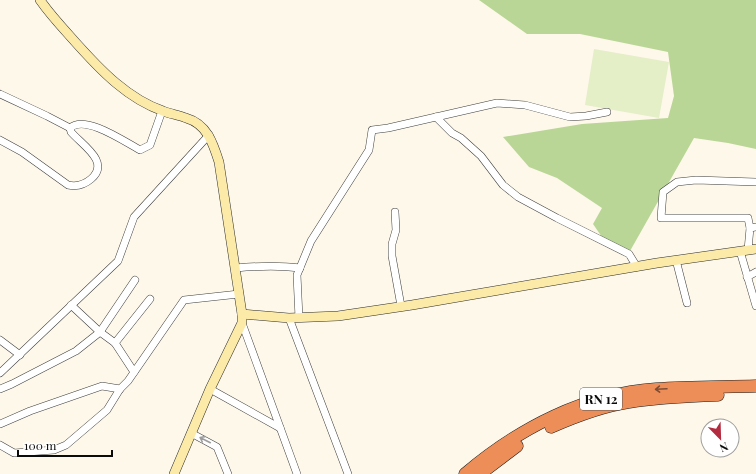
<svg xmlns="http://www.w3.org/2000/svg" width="756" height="474" viewBox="0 0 756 474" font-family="'Playfair Display',serif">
<rect width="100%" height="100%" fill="#fef8ea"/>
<polygon fill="#b9d696" points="479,0 756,0 756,149 728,143 694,138 630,251 604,240 593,224 602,208 557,178 529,167 503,137 582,124 668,118 674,96 668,52 580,34 527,34"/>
<polygon fill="#e4eec7" points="594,49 669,62 659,118 585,105"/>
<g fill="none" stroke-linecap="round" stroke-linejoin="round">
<defs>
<g id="street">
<polyline points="0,94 47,116 70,128"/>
<polyline points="436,117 452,133 461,138 481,156 503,185 518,197 557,218 629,254 637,267"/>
<path d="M 0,140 L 22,152 L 68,185 C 77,187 84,185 91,179 C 111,162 82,145 71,132 L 70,128 C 85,114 125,142 140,150 L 150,145 L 162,111"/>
<polyline points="395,212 396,230 392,244 392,256 401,306"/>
<polyline points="750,228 748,218 661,218 663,192 677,182 696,180 756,182"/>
<polyline points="748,250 750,228 756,227"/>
<polyline points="740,251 756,306"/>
<polyline points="676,260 687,303"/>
<path d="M 236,268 C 257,266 278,265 300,268"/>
<polyline points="747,277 756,272"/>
<polyline points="71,305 100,332 115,343 134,372"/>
<polyline points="289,318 348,474"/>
<polyline points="299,318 297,275 311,241 369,150 372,130 388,128 497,103 525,105 570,117 586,116 607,112"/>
<polyline points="242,323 297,474"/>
<polyline points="0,340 20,355"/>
<polyline points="115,343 150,299"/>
<polyline points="0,373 118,261 134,217 209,135"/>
<polyline points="0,389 12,384 76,351 100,332 135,280"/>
<polyline points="210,389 280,428"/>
<polyline points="0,424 30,411 102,386 120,389"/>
<polyline points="191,433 217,447 228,474"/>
<polyline points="0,445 14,453 54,450 66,445 107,410 120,389 128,381 184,300 239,294"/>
</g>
<g id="secondary">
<path d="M 40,0 C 49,13 59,24 69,35 C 84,52 99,69 116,83 C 129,94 146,105 163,111 C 170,114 179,115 186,118 C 207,124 213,143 219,162 L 242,314 L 242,323 L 210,389 L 174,474"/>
<polyline points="242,314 289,318 338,316 412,305 657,263 756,249"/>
</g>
<g id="highway">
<path d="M 551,427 C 576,416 602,406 629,402 C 658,397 688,396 718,395"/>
<path d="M 465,474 C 519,428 585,394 656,389 C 689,387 723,387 756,386"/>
<polyline points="480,474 517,446"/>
</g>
</defs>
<use href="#street" stroke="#3e3e3e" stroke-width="8"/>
<use href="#secondary" stroke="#2d2d2d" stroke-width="10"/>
<use href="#highway" stroke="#1c1c1c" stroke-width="13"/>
<use href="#street" stroke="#fff" stroke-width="7"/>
<use href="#secondary" stroke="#fbeaa8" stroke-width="9"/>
<use href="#highway" stroke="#ed8e59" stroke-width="12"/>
</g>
<defs><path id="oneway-shaft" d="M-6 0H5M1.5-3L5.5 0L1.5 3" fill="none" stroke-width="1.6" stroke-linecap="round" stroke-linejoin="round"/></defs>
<use stroke="#7c4c32" href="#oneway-shaft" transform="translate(661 389) rotate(177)"/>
<use stroke="#9d9d9d" href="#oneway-shaft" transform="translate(205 440) rotate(-153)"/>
<g text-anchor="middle" stroke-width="4" stroke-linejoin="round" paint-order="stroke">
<rect fill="#fff" stroke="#545454" stroke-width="1" x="580" y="388" width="42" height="22" rx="3"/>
<g font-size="13" font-weight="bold" fill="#0b0b0b">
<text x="601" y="404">RN 12</text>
</g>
</g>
<g transform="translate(720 438) rotate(157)"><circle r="19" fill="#ffffff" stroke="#9d9d9d"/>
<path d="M0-3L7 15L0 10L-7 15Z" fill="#b32b3f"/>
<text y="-6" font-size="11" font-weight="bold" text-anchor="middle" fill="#0b0b0b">N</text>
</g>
<path d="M18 450v6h94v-6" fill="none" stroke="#0b0b0b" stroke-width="2"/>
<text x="24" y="450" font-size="12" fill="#0b0b0b" stroke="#ffffff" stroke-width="3" paint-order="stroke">100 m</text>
</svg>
